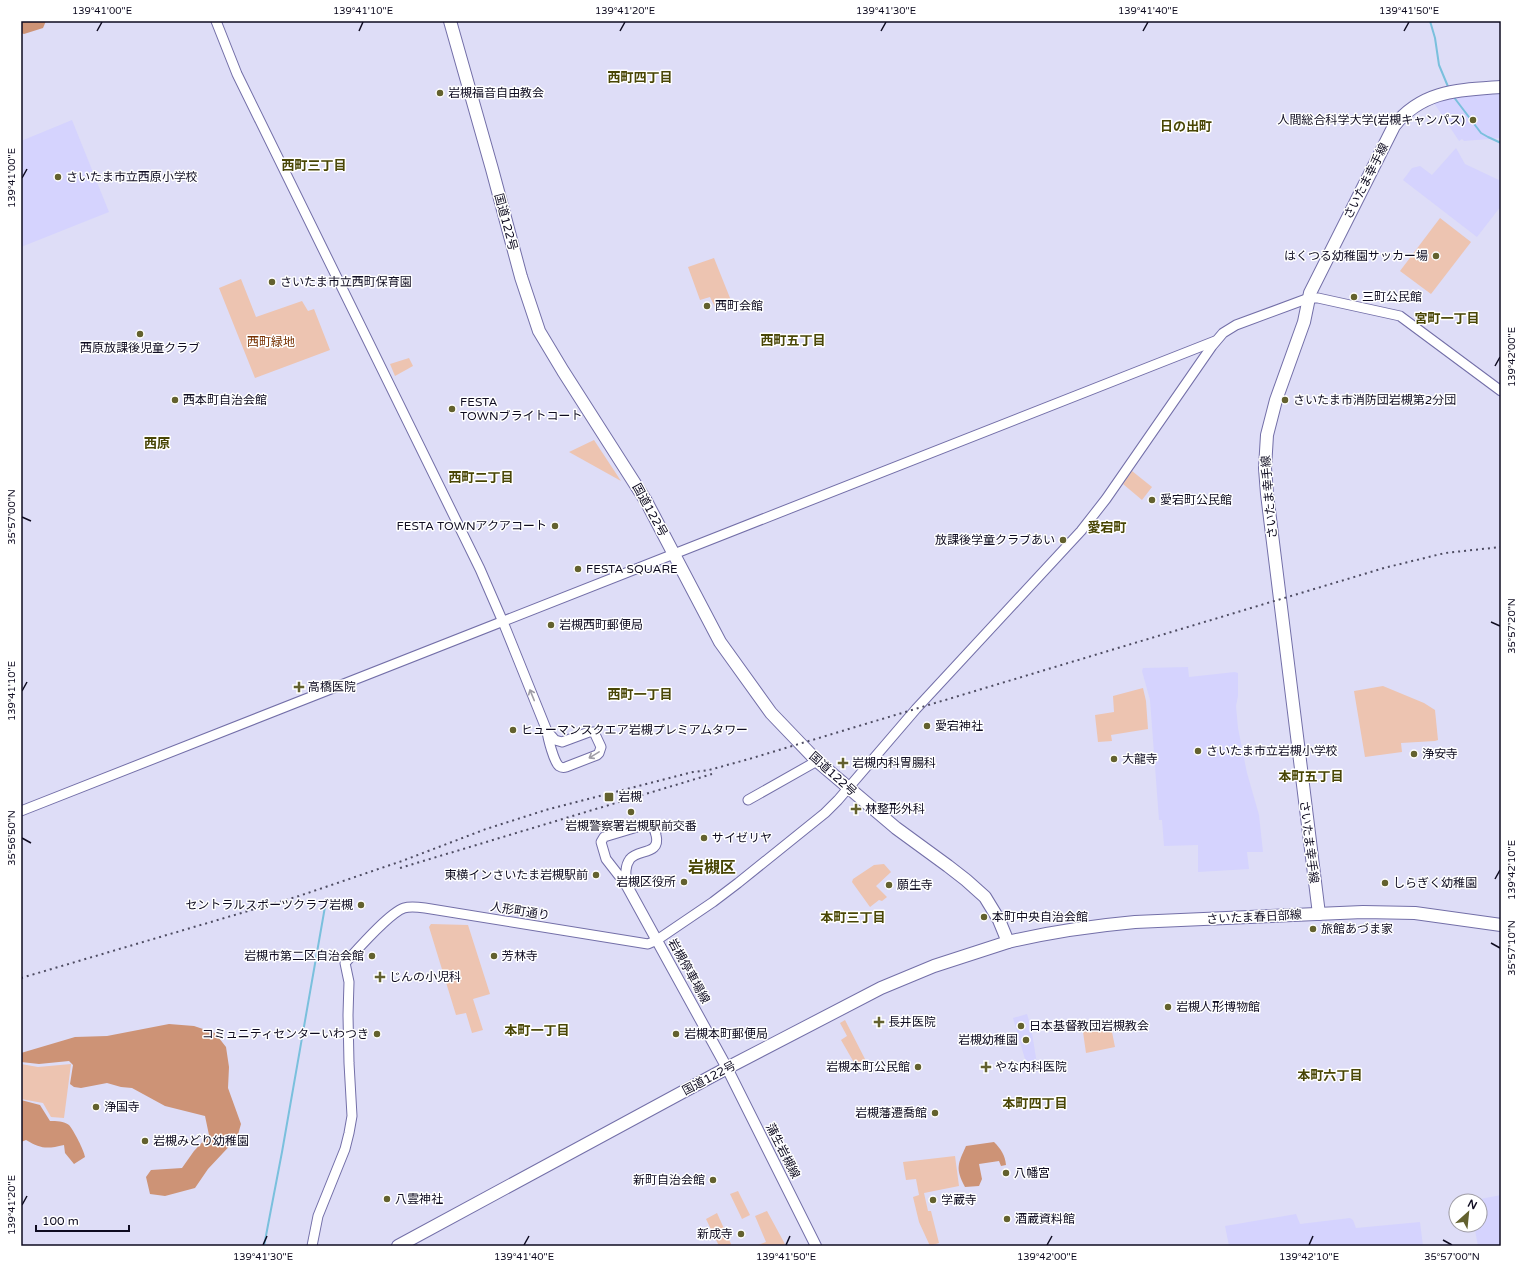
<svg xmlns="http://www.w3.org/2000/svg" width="1522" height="1267" viewBox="0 0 1522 1267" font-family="'Varela Round','Noto Sans JP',sans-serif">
<rect width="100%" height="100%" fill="#deddf7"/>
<g fill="#d5d3fe">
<polygon points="1501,94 1501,138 1464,141 1462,139 1459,141 1434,103 1463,96"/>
<polygon points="72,120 109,212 21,247 21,141"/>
<polygon points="1456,148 1465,164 1501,181 1501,206 1477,237 1403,180 1412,168 1420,166 1432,175"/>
<polygon points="1188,667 1189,677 1235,672 1238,673 1238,696 1236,706 1238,728 1247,773 1259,815 1263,852 1247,852 1249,869 1198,872 1198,845 1164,846 1162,820 1159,820 1150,700 1142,671 1143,668"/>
<polygon points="1027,1014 1031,1027 1037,1064 1027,1066 1013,1018"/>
<polygon points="1501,1195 1501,1246 1478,1246 1474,1225 1480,1225 1480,1201 1470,1201"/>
<polygon points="1296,1214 1300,1224 1350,1218 1353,1220 1356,1228 1420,1222 1423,1246 1229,1246 1225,1226"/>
</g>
<g fill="#edc4b1">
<polygon points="1440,218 1471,242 1431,294 1400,271"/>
<polygon points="714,258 732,303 716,309 710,297 700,300 688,267"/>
<polygon points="241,279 256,317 302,301 308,311 314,309 330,350 255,378 219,288"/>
<polygon points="409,358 413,366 395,376 390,364"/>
<polygon points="594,440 621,481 569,452"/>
<polygon points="1132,471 1152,487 1142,500 1123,484"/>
<polygon points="1383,686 1424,703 1435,710 1438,740 1435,741 1401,743 1402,752 1365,757 1354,691"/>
<polygon points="1143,688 1146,701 1148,729 1111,735 1112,741 1098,742 1095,715 1114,712 1113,696"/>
<polygon points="884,864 891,872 876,886 887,897 882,901 879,900 870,907 852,882 853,879 874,865"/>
<polygon points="431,924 468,925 490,994 473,999 483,1030 472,1033 466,1013 456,1015 429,927"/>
<polygon points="845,1020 866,1061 856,1066 841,1040 847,1036 840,1023"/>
<polygon points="1111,1027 1115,1047 1086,1053 1083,1032"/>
<polygon points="21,1064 38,1067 71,1064 64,1118 51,1117 43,1103 21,1099"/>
<polygon points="955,1156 959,1186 924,1193 928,1211 931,1211 939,1243 930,1246 919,1222 913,1197 919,1195 916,1179 906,1180 903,1162"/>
<polygon points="738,1191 750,1215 742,1219 730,1194"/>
<polygon points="767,1211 786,1246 755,1246 766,1242 755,1216"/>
<polygon points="717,1213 731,1244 730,1246 719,1246 706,1219"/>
</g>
<g fill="#cd9376">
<polygon points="21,21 46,21 43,28 24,34 21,33"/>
<polygon points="169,1024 194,1026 215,1033 226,1047 229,1067 228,1088 241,1124 237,1138 208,1169 195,1188 165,1196 150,1194 146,1177 151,1170 182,1168 194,1151 209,1135 205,1116 165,1106 132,1088 121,1087 107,1083 81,1088 74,1087 70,1084 73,1065 69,1061 39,1064 21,1062 21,1053 75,1037 107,1036"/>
<path d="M 21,1100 L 40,1105 L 50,1121 C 56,1121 64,1121 69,1125 C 74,1131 84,1150 85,1157 L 74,1164 L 65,1153 L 64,1145 C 47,1149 41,1149 26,1140 L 21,1142 Z"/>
<path d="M 994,1142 C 1001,1149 1005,1155 1006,1165 L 1001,1166 L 999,1161 L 979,1164 L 982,1179 L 979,1186 L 965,1187 C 955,1168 958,1164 966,1146 Z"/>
</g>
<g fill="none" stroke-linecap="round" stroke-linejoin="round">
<g stroke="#7ac0dd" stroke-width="2">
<polyline points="1430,21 1435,38 1439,65 1449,89"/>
<polyline points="1453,96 1481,133 1488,137 1501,143"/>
<polyline points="264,1246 282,1152 326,901"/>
</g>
<defs>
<g id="tertiary">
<path d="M 216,21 L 237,74 L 480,569 L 503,622 L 547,731 C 548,739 554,762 559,766 C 562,768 563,768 566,767 L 597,755 L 599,753 L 601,747 L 594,732 L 589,732 L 562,742 L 555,740 L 547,731"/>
<polyline points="748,800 817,761"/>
<polyline points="21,811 1215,341"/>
<path d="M 644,825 L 651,825 C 654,828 655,830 656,835 C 661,855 638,849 630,859 C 624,867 626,877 627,886 L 606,859 L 601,842 L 604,837 Z"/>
<path d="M 312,1246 L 318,1216 L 345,1149 L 349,1133 L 352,1116 L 349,1063 L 348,1015 L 349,982 L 345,963 C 357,950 389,913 404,908 C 410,906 418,907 425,908 L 648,944 L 657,940 L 713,902 L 738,883 L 825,813 L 838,800 L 916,709 L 1081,531 L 1106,499 L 1212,346 L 1223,333 L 1236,325 L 1309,298 L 1318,298 L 1400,316 L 1501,391"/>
</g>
<polyline id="secondary" points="627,886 727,1068 816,1246"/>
<g id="primary">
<path d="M 1319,914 L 1267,494 L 1265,468 L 1267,435 L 1276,400 L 1304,322 L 1310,293 L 1394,126 C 1422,90 1459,90 1501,87"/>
<path d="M 1008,942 C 1050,932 1091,926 1135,922 L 1363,912 L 1415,913 L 1501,925"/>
</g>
<polyline id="trunk" points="398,1246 727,1068 881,988 934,966 1008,942 999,920 985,897 966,880 948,866 896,828 817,761 771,713 720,642 646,501 563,371 539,331 521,277 492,169 450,21"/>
</defs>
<use href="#tertiary" stroke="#736fa8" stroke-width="11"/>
<use href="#secondary" stroke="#736fa8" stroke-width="12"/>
<use href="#primary" stroke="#736fa8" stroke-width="14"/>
<use href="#trunk" stroke="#736fa8" stroke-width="14"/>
<use href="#tertiary" stroke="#fff" stroke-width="9"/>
<use href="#secondary" stroke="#fff" stroke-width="10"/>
<use href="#primary" stroke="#fff" stroke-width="12"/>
<use href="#trunk" stroke="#fff" stroke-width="12"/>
<g stroke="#4e4c62" stroke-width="2" stroke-dasharray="2 4" stroke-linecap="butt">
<polyline points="400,868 712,774"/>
<polyline points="21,978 299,896 402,861 486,829 549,809 693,772 709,770 749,759 1384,568 1445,553 1501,547"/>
</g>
</g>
<defs><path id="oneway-shaft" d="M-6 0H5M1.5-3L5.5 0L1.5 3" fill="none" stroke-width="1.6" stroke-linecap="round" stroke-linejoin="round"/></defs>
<g stroke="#9f9da6">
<use href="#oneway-shaft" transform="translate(532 695) rotate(-112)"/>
<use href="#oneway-shaft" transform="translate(594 755) rotate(149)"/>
</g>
<path fill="none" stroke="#0e0b20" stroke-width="1.5" d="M 97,31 L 102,22M 359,31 L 363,22M 620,31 L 625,22M 881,31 L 886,22M 1143,31 L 1148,22M 1404,31 L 1409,22M 22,178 L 27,169M 1495,366 L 1500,357M 22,517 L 31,521M 1491,622 L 1500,626M 22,691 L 27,682M 22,838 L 31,843M 1495,879 L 1500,870M 1491,943 L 1500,948M 22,1205 L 27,1196M 1443,1240 L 1452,1245M 263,1245 L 267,1236M 524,1245 L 529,1236M 786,1245 L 790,1236M 1047,1245 L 1052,1236M 1309,1245 L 1313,1236"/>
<g fill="#63612e" stroke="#fff" stroke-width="1.5">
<circle cx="440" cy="93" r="4"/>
<circle cx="1473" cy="120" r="4"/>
<circle cx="58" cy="177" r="4"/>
<circle cx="1436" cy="256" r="4"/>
<circle cx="272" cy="282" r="4"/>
<circle cx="1354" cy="297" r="4"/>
<circle cx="707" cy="306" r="4"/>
<circle cx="140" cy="334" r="4"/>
<circle cx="175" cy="400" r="4"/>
<circle cx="1285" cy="400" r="4"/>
<circle cx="452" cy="409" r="4"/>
<circle cx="1152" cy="500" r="4"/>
<circle cx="555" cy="526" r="4"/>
<circle cx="1063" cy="540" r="4"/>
<circle cx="578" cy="569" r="4"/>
<circle cx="551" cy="625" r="4"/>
<path d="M297 681h4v4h4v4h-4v4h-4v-4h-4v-4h4z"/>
<circle cx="927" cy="726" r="4"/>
<circle cx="513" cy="730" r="4"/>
<circle cx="1198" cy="751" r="4"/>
<circle cx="1414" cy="754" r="4"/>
<circle cx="1114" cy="759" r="4"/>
<path d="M841 757h4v4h4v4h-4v4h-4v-4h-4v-4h4z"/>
<rect x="604" y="792" width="10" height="10" rx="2"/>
<path d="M854 803h4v4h4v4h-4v4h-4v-4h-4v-4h4z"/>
<circle cx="631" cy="812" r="4"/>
<circle cx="704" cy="838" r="4"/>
<circle cx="596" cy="875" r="4"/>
<circle cx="684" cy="882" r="4"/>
<circle cx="1385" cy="883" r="4"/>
<circle cx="889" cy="885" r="4"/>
<circle cx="361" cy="905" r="4"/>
<circle cx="984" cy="917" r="4"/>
<circle cx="1313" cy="929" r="4"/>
<circle cx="372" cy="956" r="4"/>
<circle cx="494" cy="956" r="4"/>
<path d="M378 971h4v4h4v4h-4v4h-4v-4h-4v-4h4z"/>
<circle cx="1168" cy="1007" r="4"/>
<path d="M877 1016h4v4h4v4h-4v4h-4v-4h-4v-4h4z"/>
<circle cx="1021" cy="1026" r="4"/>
<circle cx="377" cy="1034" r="4"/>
<circle cx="676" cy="1034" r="4"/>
<circle cx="1026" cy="1040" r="4"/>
<circle cx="918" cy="1067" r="4"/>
<path d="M984 1061h4v4h4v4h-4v4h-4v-4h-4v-4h4z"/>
<circle cx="96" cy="1107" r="4"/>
<circle cx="935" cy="1113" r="4"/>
<circle cx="145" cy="1141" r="4"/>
<circle cx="1006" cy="1173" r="4"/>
<circle cx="713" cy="1180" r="4"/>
<circle cx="387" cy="1199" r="4"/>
<circle cx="933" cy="1200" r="4"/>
<circle cx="1007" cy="1219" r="4"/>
<circle cx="741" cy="1234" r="4"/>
</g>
<g text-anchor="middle" stroke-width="3" stroke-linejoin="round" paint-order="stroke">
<g font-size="12" fill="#0e0b20" stroke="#fff" text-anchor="start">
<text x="448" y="97">岩槻福音自由教会</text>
<text x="1465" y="124" text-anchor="end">人間総合科学大学(岩槻キャンパス)</text>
<text x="66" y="181">さいたま市立西原小学校</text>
<text x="1428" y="260" text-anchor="end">はくつる幼稚園サッカー場</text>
<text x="280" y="286">さいたま市立西町保育園</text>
<text x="1362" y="301">三町公民館</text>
<text x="715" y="310">西町会館</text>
<text x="140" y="352" text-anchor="middle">西原放課後児童クラブ</text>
<text x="183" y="404">西本町自治会館</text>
<text x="1293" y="404">さいたま市消防団岩槻第2分団</text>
<text x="460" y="406">FESTA<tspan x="460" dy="14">TOWNブライトコート</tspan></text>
<text x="1160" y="504">愛宕町公民館</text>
<text x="547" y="530" text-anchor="end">FESTA TOWNアクアコート</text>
<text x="1055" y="544" text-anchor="end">放課後学童クラブあい</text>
<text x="586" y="573">FESTA SQUARE</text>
<text x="559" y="629">岩槻西町郵便局</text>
<text x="308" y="691">高橋医院</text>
<text x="935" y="730">愛宕神社</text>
<text x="521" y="734">ヒューマンスクエア岩槻プレミアムタワー</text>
<text x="1206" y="755">さいたま市立岩槻小学校</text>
<text x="1422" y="758">浄安寺</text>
<text x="1122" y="763">大龍寺</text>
<text x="852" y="767">岩槻内科胃腸科</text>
<text x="618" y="801">岩槻</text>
<text x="865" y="813">林整形外科</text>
<text x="631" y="830" text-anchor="middle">岩槻警察署岩槻駅前交番</text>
<text x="712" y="842">サイゼリヤ</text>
<text x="588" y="879" text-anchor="end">東横インさいたま岩槻駅前</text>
<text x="676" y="886" text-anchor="end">岩槻区役所</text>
<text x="1393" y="887">しらぎく幼稚園</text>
<text x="897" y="889">願生寺</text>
<text x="353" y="909" text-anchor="end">セントラルスポーツクラブ岩槻</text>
<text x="992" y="921">本町中央自治会館</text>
<text x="1321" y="933">旅館あづま家</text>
<text x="364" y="960" text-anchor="end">岩槻市第二区自治会館</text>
<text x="502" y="960">芳林寺</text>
<text x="389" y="981">じんの小児科</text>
<text x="1176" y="1011">岩槻人形博物館</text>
<text x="888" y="1026">長井医院</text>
<text x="1029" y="1030">日本基督教団岩槻教会</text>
<text x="369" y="1038" text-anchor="end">コミュニティセンターいわつき</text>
<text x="684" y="1038">岩槻本町郵便局</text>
<text x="1018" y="1044" text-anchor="end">岩槻幼稚園</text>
<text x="910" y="1071" text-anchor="end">岩槻本町公民館</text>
<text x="995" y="1071">やな内科医院</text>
<text x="104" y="1111">浄国寺</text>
<text x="927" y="1117" text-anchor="end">岩槻藩遷喬館</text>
<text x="153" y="1145">岩槻みどり幼稚園</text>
<text x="1014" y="1177">八幡宮</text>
<text x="705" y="1184" text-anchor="end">新町自治会館</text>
<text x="395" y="1203">八雲神社</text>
<text x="941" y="1204">学蔵寺</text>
<text x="1015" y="1223">酒蔵資料館</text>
<text x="733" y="1238" text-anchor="end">新成寺</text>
</g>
<g font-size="12" fill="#0e0b20" stroke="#fff">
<text transform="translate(1366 181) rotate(-63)" y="4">さいたま幸手線</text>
<text transform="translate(506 222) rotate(75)" y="4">国道122号</text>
<text transform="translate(1269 497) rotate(-95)" y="4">さいたま幸手線</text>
<text transform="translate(650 510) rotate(61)" y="4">国道122号</text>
<text transform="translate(833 774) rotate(42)" y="4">国道122号</text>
<text transform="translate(1309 842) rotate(83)" y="4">さいたま幸手線</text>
<text transform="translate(520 911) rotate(9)" y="4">人形町通り</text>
<text transform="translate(1254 917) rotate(-3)" y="4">さいたま春日部線</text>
<text transform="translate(689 971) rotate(61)" y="4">岩槻停車場線</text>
<text transform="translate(709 1078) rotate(-28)" y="4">国道122号</text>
<text transform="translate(783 1151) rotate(63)" y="4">蒲生岩槻線</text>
</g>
<g font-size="12" fill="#763000" stroke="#fff">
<text x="271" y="346">西町緑地</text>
</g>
<g font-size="13" font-weight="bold" fill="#494605" stroke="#fff">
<text x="640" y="82">西町四丁目</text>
<text x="1186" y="131">日の出町</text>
<text x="314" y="170">西町三丁目</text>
<text x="1447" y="323">宮町一丁目</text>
<text x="793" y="345">西町五丁目</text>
<text x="157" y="448">西原</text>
<text x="481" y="482">西町二丁目</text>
<text x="1107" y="532">愛宕町</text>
<text x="640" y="699">西町一丁目</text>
<text x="1311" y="781">本町五丁目</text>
<text x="853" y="922">本町三丁目</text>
<text x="537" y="1035">本町一丁目</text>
<text x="1330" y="1080">本町六丁目</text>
<text x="1035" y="1108">本町四丁目</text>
</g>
<g font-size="16" font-weight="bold" fill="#494605" stroke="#fff">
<text x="712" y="873">岩槻区</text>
</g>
</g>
<rect width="1522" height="1267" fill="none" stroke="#ffffff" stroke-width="44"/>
<g transform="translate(1468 1213) rotate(27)"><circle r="19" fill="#ffffff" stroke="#9f9da6"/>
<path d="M0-3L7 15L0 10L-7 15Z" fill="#63612e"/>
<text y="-6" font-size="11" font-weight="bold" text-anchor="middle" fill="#0e0b20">N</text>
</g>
<path d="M36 1225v6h93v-6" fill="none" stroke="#0e0b20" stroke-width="2"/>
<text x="42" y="1225" font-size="12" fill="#0e0b20" stroke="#ffffff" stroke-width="3" paint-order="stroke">100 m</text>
<rect x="22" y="22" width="1478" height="1223" fill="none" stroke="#0e0b20" stroke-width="1.5"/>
<g font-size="10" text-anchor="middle" fill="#0e0b20">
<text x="102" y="14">139°41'00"E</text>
<text x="363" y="14">139°41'10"E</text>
<text x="625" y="14">139°41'20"E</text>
<text x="886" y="14">139°41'30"E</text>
<text x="1148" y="14">139°41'40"E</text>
<text x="1409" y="14">139°41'50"E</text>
<text transform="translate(11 178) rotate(-90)" y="4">139°41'00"E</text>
<text transform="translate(1511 357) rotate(-90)" y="4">139°42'00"E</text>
<text transform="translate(11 517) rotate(-90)" y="4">35°57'00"N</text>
<text transform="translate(1511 626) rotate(-90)" y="4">35°57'20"N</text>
<text transform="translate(11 691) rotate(-90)" y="4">139°41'10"E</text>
<text transform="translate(11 838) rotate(-90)" y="4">35°56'50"N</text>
<text transform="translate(1511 870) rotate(-90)" y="4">139°42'10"E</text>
<text transform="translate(1511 948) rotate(-90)" y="4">35°57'10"N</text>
<text transform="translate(11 1205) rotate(-90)" y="4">139°41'20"E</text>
<text x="263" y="1260">139°41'30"E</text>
<text x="524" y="1260">139°41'40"E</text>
<text x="786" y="1260">139°41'50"E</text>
<text x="1047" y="1260">139°42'00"E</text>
<text x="1309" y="1260">139°42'10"E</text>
<text x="1452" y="1260">35°57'00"N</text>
</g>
</svg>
